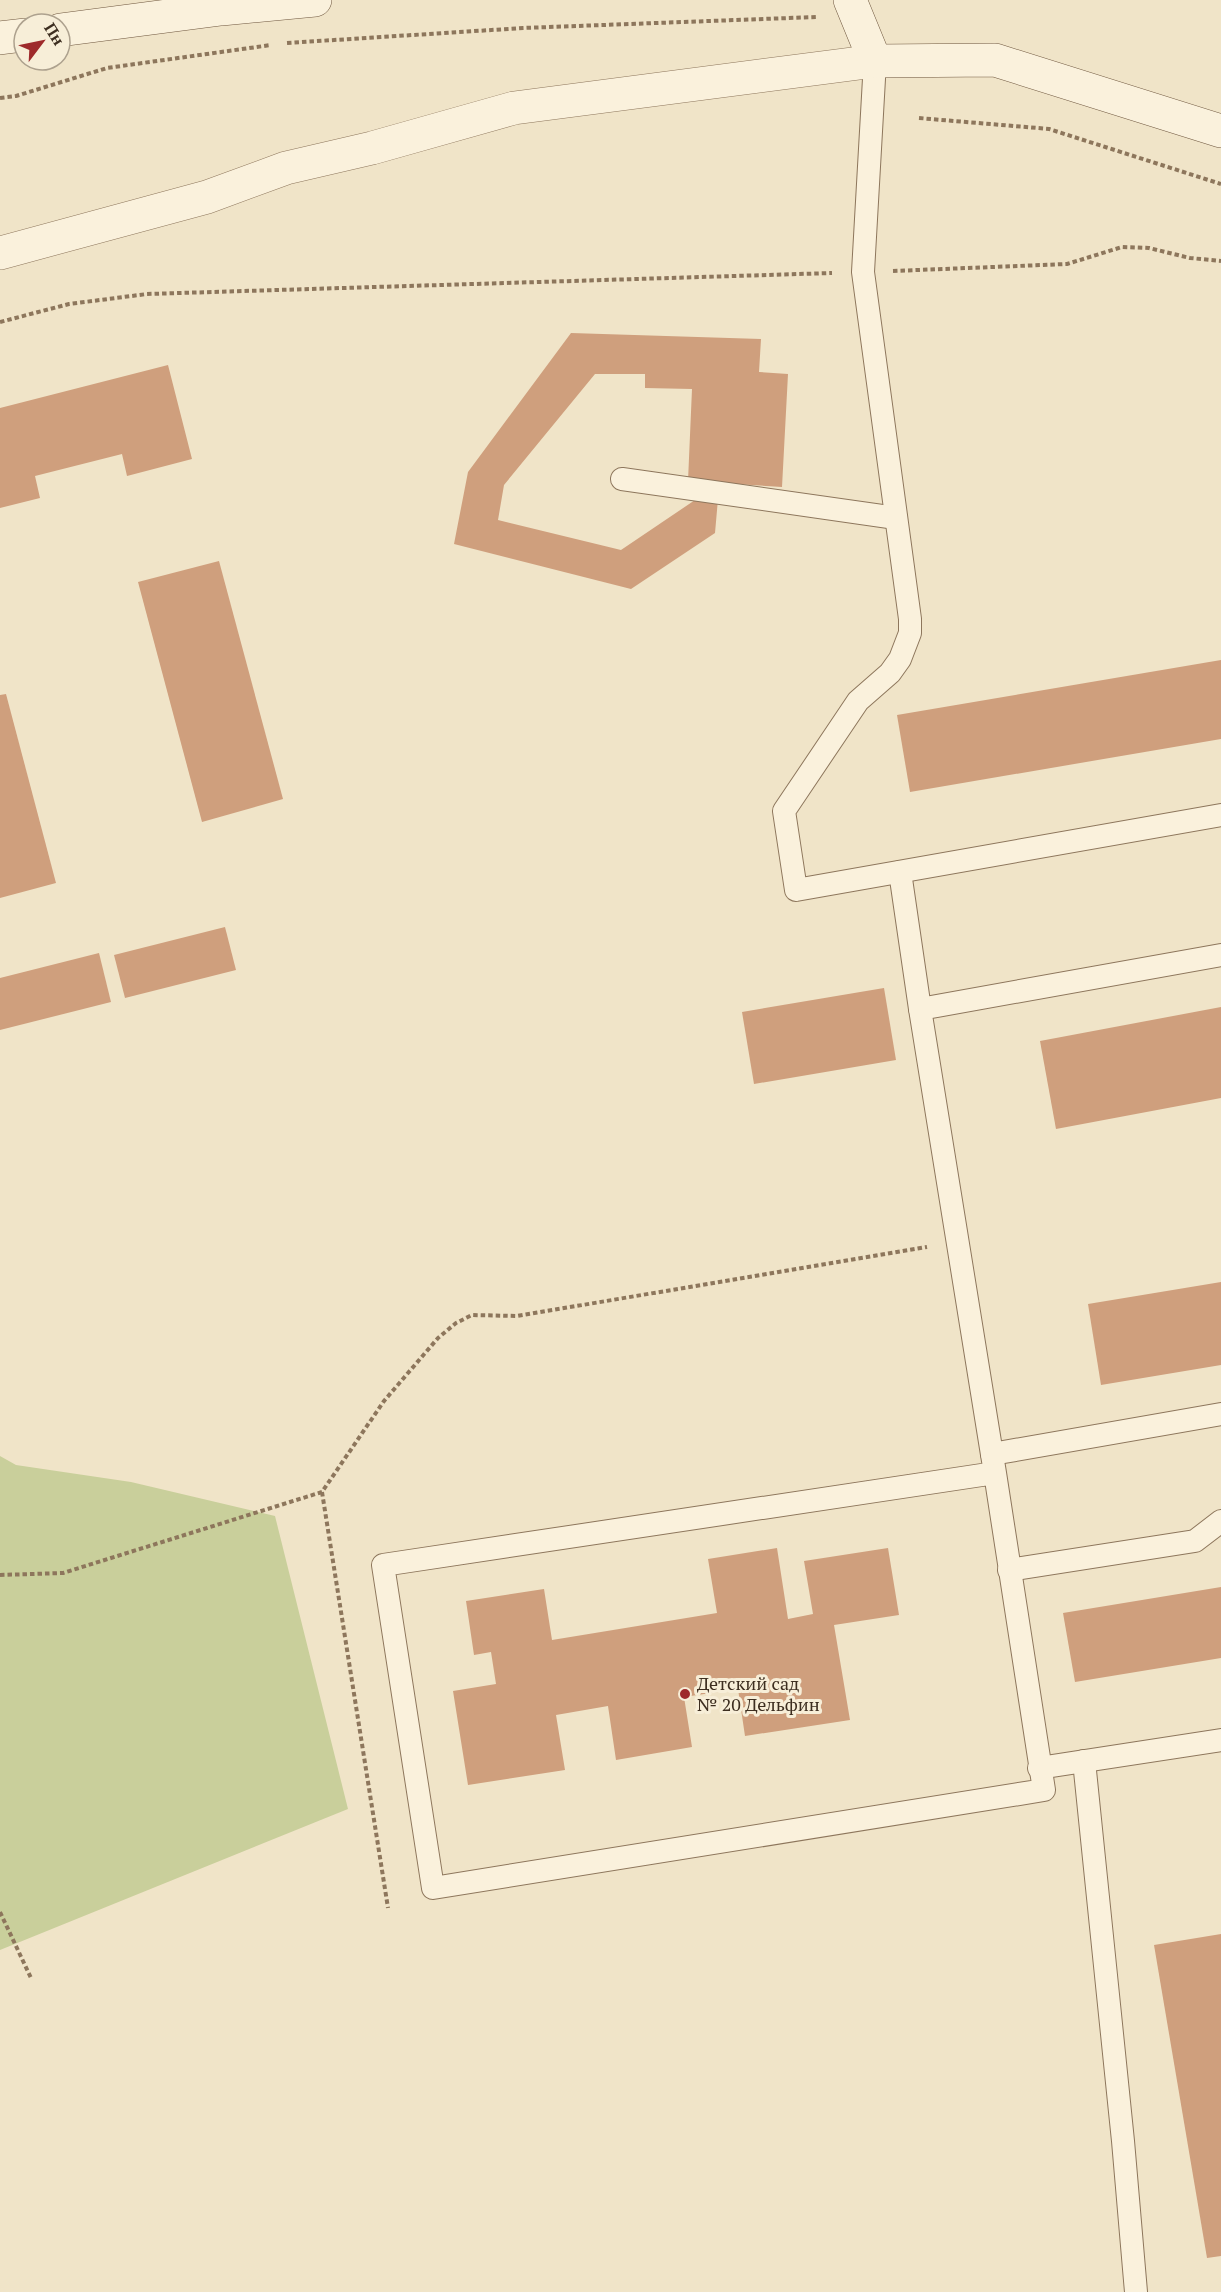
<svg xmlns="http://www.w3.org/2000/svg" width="1221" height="2292" viewBox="0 0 1221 2292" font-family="'PT Serif',serif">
<rect width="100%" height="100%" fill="#f0e4c8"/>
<polygon fill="#c9cf9b" points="0,1456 16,1465 131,1482 275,1516 348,1809 0,1950"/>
<g fill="#cf9f7d">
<polygon points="571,333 761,339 759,372 788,374 782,487 688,481 692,389 645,388 645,374 595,374 504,485 498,520 621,550 698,498 718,499 715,533 631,589 454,544 468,472"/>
<polygon points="168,365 192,459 127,476 122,454 35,476 40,498 0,508 0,408"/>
<polygon points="219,561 283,799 202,822 138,582"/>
<polygon points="1221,660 1221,739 910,792 897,715"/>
<polygon points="6,694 56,883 0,898 0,695"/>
<polygon points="225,927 236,970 125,998 114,955"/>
<polygon points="99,953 111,1002 0,1030 0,978"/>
<polygon points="884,988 896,1060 754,1084 742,1012"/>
<polygon points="1221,1007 1221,1098 1056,1129 1040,1041"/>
<polygon points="1221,1282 1221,1365 1101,1385 1088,1304"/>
<polygon points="777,1548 788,1619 813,1614 804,1561 888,1548 899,1615 834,1625 850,1720 745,1736 738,1689 684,1697 692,1747 616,1760 608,1706 556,1715 565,1770 468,1785 453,1691 496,1684 491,1652 474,1655 466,1601 544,1589 552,1640 717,1613 708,1559"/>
<polygon points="1221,1587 1221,1658 1075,1682 1063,1613"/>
<polygon points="1221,1934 1221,2256 1207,2258 1154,1945"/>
</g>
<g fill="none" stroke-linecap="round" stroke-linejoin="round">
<defs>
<g id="lane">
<polyline points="875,61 863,272 910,619 910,633 900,659 890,673 858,701 784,811 796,890 1221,815"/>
<polyline points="622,479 896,518"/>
<polyline points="900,872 920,1009 995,1473 1044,1790 433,1888 383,1565 995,1473"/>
<polyline points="920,1009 1221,955"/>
<polyline points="992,1454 1221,1414"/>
<polyline points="1009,1570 1195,1541 1221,1521"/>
<polyline points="1084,1761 1123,2141 1136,2292"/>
<polyline points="1039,1768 1221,1740"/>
</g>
<polyline id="street" points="0,253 207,197 286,168 372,148 514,108 875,61"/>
<g id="secondary">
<polyline points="850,0 875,61 995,60 1221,131"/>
<polyline points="60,30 221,9 315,0"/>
<polyline points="0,38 24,35"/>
</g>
</defs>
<use href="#lane" stroke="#8d765c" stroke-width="24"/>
<use href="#street" stroke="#8d765c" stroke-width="34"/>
<use href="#secondary" stroke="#6f573f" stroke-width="34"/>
<g stroke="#8d765c" stroke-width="4" stroke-dasharray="4.5 3" stroke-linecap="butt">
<polyline points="287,43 523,28 816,17"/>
<polyline points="0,98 16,96 107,68 271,45"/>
<polyline points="919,118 1049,129 1221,184"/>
<polyline points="893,271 1067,264 1122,247 1149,248 1190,258 1221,261"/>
<polyline points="0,322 69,304 147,294 832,273"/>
<polyline points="322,1492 388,1908"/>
<polyline points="0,1575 63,1573 322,1492 384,1401 438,1338 456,1323 472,1315 517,1316 927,1247"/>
<polyline points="0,1912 31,1978"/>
</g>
<use href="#lane" stroke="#faf1dc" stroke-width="22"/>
<use href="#street" stroke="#faf1dc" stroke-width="33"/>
<use href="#secondary" stroke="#faf1dc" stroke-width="33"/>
</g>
<circle fill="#9e2a2b" stroke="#f7eed8" stroke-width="2" cx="685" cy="1694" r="6"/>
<g text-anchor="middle" stroke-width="6" stroke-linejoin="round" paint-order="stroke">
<g font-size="18" fill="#3d2e20" stroke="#f7eed8" text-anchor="start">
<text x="697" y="1690">Детский сад<tspan x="697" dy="21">№ 20 Дельфин</tspan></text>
</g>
</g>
<g transform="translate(42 42) rotate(58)"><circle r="28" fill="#f7eed8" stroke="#ada18e" stroke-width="1.5"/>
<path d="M0-4.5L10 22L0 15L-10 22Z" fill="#9e2a2b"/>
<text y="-9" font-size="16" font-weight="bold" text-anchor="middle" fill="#3d2e20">Пн</text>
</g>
</svg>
